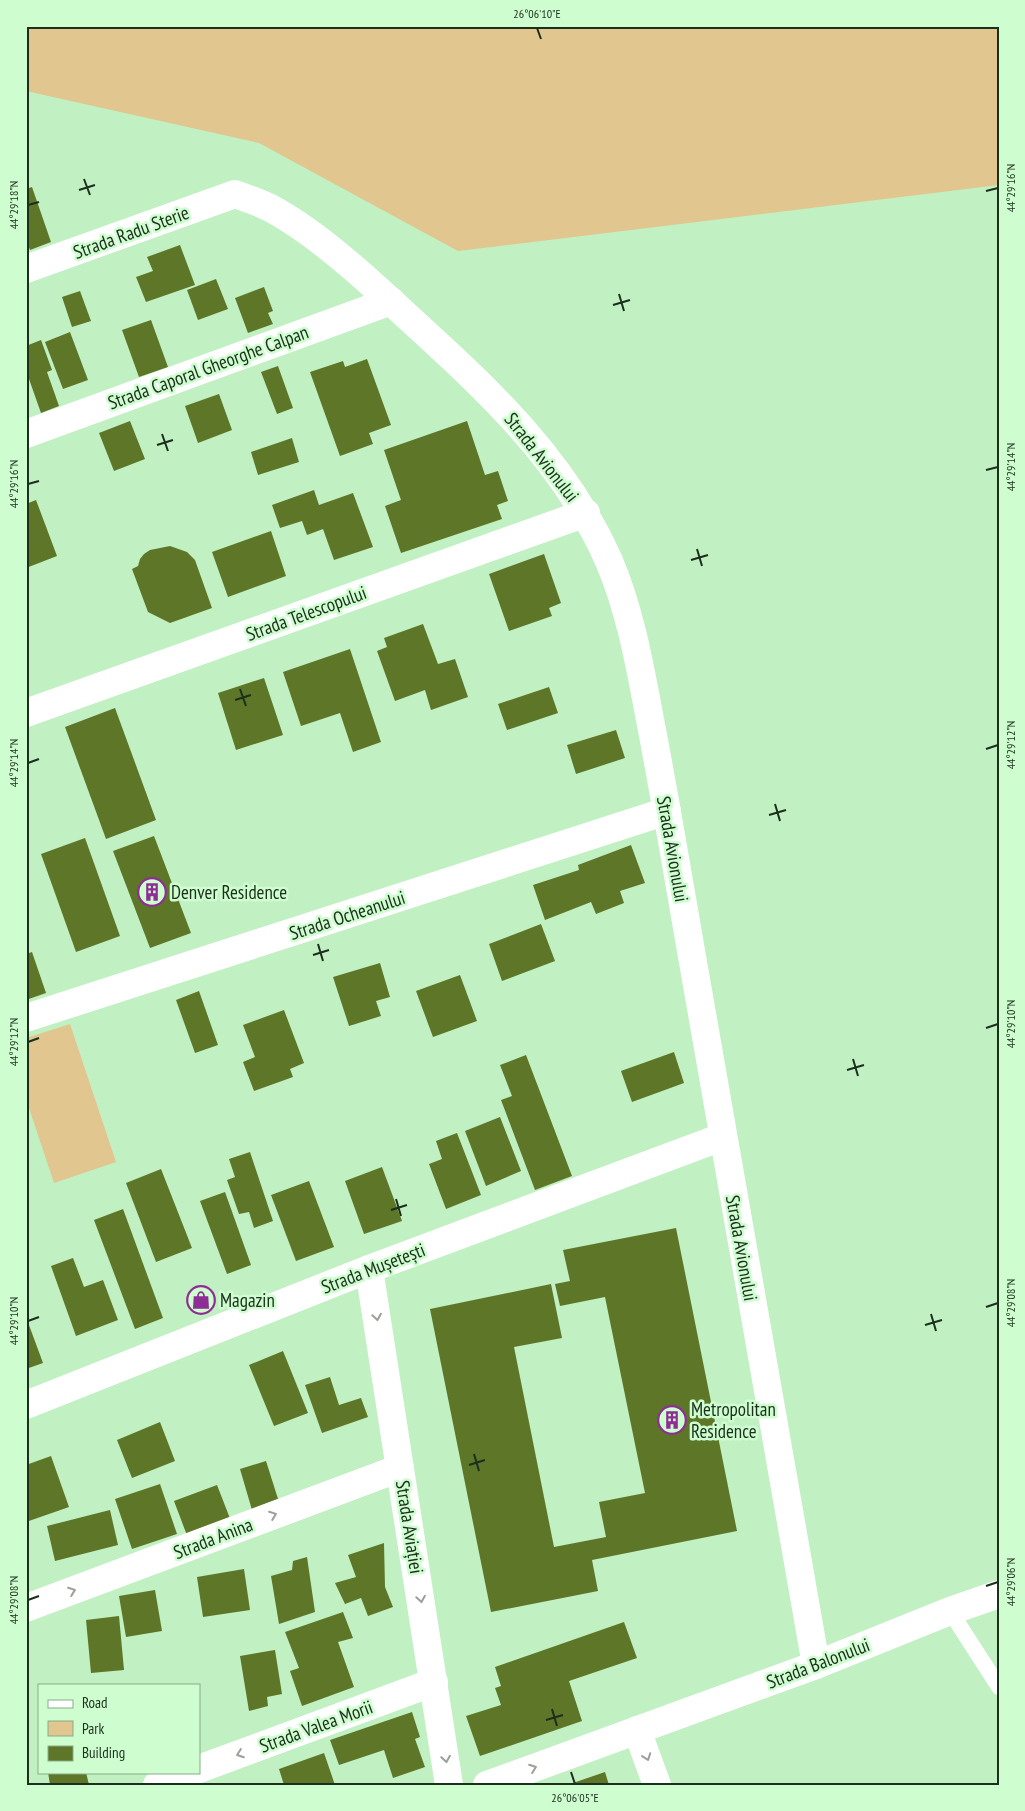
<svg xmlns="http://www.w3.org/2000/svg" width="1025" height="1811" viewBox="0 0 1025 1811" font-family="'PT Sans Narrow',sans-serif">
<rect width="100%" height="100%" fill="#c1f0c2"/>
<g fill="#e1c68f">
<polygon points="26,26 999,26 999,185 458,251 259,143 26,91"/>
<polygon points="70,1024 116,1162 54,1183 26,1099 26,1038"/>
</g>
<g fill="#5d7628">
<polygon points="32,187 51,242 30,250 26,240 26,189"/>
<polygon points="180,245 195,285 146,302 136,277 153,271 147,257"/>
<polygon points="216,279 228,309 198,320 187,290"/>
<polygon points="264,287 273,311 268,313 273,324 248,333 235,298"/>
<polygon points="80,291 91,321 72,327 62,297"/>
<polygon points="151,320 168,367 139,377 122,330"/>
<polygon points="70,332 88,380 63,389 45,342"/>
<polygon points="41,340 52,370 47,372 59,406 41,413 29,379 26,380 26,346"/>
<polygon points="367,359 391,425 369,433 373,444 340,456 310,372 343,361 345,367"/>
<polygon points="278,366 293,408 277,414 261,372"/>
<polygon points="219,394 232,430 198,443 185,406"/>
<polygon points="130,421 145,459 114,471 99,433"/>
<polygon points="467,421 485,475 498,471 508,501 497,505 502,519 401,553 385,506 401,500 384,450"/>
<polygon points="292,438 299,462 258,475 251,452"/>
<polygon points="314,490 319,505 353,493 373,547 334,560 323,529 307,535 302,521 280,528 272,505"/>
<polygon points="36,500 57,556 26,568 26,504"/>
<polygon points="271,531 286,576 228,597 212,552"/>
<polygon points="170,546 187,552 195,560 212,608 170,623 148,612 132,569 138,566 140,559 144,554 150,550"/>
<polygon points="544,554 561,603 549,608 552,616 509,631 489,574"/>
<polygon points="423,624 438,664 455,659 468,697 431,710 425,690 395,701 377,651 387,647 384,638"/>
<polygon points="350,649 381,742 353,752 340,713 301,726 283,672"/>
<polygon points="264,678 283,735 236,750 218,693"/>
<polygon points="549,687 558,713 507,730 498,704"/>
<polygon points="115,708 156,820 106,839 65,727"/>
<polygon points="616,730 625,758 576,774 567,745"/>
<polygon points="154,836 191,933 150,948 113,851"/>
<polygon points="85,838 120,936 76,952 41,854"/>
<polygon points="631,845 645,883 620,891 624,903 596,914 591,902 545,920 533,885 579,870 578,865"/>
<polygon points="541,924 555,961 502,981 489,944"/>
<polygon points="32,952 46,993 26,1000 26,954"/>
<polygon points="380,963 390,997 376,1001 381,1016 349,1026 333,977"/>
<polygon points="460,975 477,1021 433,1037 416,991"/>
<polygon points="199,991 218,1045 195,1053 176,1000"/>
<polygon points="284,1010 304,1063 290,1069 293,1077 254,1091 243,1062 255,1057 243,1025"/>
<polygon points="674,1052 684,1083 632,1102 621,1071"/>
<polygon points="526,1055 572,1176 535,1190 501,1100 512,1096 500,1065"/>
<polygon points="500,1117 521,1171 486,1186 465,1131"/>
<polygon points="457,1133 481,1195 446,1209 429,1164 442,1159 436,1141"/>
<polygon points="250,1152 273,1221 254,1228 249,1212 239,1214 227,1180 235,1177 229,1159"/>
<polygon points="382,1167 402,1221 364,1234 345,1181"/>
<polygon points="161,1169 192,1248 156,1262 126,1183"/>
<polygon points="309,1181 334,1247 296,1261 271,1195"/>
<polygon points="225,1192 251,1265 227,1274 200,1201"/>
<polygon points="123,1209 163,1318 135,1329 94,1220"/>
<polygon points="676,1228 737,1531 592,1560 598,1591 491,1612 430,1309 551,1284 562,1338 514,1347 554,1547 606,1537 599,1502 645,1493 605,1297 560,1306 555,1284 570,1281 563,1250"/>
<polygon points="73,1258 84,1287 103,1280 118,1320 76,1336 51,1266"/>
<polygon points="26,1317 43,1363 26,1369"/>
<polygon points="283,1351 308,1413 274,1426 249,1365"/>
<polygon points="330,1377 339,1405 361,1398 368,1417 322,1433 305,1385"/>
<polygon points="160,1422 175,1461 132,1478 117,1440"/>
<polygon points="51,1456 69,1507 26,1522 26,1465"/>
<polygon points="266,1461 279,1502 252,1510 240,1469"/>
<polygon points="160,1484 177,1534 132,1549 115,1499"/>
<polygon points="217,1485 231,1521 188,1538 174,1501"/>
<polygon points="110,1510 118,1545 55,1561 47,1526"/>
<polygon points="384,1543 385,1587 393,1607 368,1616 361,1598 345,1604 335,1583 356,1577 348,1555"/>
<polygon points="307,1557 315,1612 279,1624 271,1576 292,1570 293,1561"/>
<polygon points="244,1569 250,1610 203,1617 197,1577"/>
<polygon points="155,1590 162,1631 126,1637 119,1596"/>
<polygon points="343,1612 353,1638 338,1642 354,1687 302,1706 290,1671 299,1668 285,1632"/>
<polygon points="119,1616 124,1670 91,1673 86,1620"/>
<polygon points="624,1622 637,1658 569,1681 582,1721 480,1756 466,1716 501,1705 495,1688 501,1686 495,1667"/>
<polygon points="275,1650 282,1694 267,1697 268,1706 249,1711 240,1656"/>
<polygon points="412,1712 420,1737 415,1739 425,1767 393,1778 384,1750 339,1765 330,1740"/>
<polygon points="324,1753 335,1785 284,1785 279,1769"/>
<polygon points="48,1772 86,1772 89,1785 50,1785"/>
<polygon points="605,1772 609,1785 570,1785 570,1784"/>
</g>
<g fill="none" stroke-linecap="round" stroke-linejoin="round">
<polyline stroke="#fff" stroke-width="16" points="950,1611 999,1687"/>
<g stroke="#fff" stroke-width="28">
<path d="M 26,269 L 235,194 C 248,199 262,203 274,210 C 321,236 371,283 410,319 C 489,391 565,461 609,561 C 632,615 641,673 652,730 C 667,809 680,888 694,968 C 733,1200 775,1432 816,1665"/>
<polyline points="26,434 391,301"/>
<polyline points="26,713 586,513"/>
<polyline points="26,1018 667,811"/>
<polyline points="369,1269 449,1785"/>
<polyline points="26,1405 369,1269 722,1137"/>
<polyline points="26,1608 400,1468"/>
<polyline points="637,1730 657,1785"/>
<polyline points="199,1769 434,1682"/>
<polyline points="157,1785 190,1772"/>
<polyline points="487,1785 816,1665 950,1611 999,1594"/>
</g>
</g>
<defs><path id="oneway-chevron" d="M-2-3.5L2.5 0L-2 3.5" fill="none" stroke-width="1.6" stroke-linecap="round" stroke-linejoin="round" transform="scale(1.25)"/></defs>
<g stroke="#99a199">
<use href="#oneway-chevron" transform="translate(377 1317) rotate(81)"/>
<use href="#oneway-chevron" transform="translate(273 1515) rotate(-21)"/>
<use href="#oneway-chevron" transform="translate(72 1591) rotate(-21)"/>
<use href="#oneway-chevron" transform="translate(421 1599) rotate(81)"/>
<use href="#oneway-chevron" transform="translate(240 1754) rotate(160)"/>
<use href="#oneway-chevron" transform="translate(647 1757) rotate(70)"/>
<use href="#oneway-chevron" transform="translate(446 1759) rotate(81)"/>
<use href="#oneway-chevron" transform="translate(533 1768) rotate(-20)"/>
</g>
<path fill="none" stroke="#1c2e1c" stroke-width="2" d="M 537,28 L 541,39M 84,179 L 90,195M 79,190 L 95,185M 986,191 L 998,188M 28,205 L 39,202M 619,294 L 624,311M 613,305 L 630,300M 162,434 L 168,451M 157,445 L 173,440M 986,470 L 998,467M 28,484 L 39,481M 697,549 L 702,566M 691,560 L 708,555M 240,689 L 246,706M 235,700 L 251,695M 986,749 L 998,745M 28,763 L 39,759M 775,804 L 780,821M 769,815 L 786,810M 318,944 L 323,961M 313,955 L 329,950M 986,1028 L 998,1024M 28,1042 L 39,1038M 853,1059 L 858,1076M 847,1070 L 864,1065M 396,1199 L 401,1216M 391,1210 L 407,1205M 986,1307 L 998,1303M 931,1314 L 936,1331M 28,1321 L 39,1317M 925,1325 L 942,1320M 474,1454 L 479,1471M 469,1465 L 485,1460M 986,1586 L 998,1582M 28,1600 L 39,1596M 552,1709 L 557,1726M 546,1720 L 563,1715M 571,1772 L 575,1784"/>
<defs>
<symbol id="building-ring" viewBox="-11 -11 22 22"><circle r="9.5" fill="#cefecf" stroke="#8e2d95" stroke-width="1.5"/><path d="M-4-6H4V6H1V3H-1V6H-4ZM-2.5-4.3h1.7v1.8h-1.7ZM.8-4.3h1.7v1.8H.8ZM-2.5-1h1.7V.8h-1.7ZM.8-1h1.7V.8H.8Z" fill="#8e2d95"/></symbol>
<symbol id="shop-ring" viewBox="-11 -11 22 22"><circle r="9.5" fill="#cefecf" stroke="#8e2d95" stroke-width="1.5"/><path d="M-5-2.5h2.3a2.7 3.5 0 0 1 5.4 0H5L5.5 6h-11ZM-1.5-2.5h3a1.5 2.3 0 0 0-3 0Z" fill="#8e2d95"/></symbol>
</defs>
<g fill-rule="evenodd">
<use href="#building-ring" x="136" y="876" width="32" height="32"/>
<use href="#shop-ring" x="185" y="1284" width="32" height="32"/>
<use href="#building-ring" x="656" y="1404" width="32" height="32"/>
</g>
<g text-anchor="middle" stroke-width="5" stroke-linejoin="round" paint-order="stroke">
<g font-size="19" fill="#1c2e1c" stroke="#cefecf">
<text transform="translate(131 232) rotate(-20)" y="7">Strada Radu Sterie</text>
<text transform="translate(208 367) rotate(-20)" y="7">Strada Caporal Gheorghe Calpan</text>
<text transform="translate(542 457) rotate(52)" y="7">Strada Avionului</text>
<text transform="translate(306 613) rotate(-20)" y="7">Strada Telescopului</text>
<text transform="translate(673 849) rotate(80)" y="7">Strada Avionului</text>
<text transform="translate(347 915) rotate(-18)" y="7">Strada Ocheanului</text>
<text transform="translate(742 1248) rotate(80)" y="7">Strada Avionului</text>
<text transform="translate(373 1268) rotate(-21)" y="7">Strada Mușetești</text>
<text transform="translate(410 1527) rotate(81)" y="7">Strada Aviației</text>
<text transform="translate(213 1538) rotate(-21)" y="7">Strada Anina</text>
<text transform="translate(818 1663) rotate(-21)" y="7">Strada Balonului</text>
<text transform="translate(316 1726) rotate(-20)" y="7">Strada Valea Morii</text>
</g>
<g font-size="19" fill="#1c2e1c" stroke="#cefecf" text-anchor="start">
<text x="171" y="899">Denver Residence</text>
<text x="220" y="1307">Magazin</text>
<text x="691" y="1416">Metropolitan<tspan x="691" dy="22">Residence</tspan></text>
</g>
</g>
<rect width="1025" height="1811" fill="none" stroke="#cefecf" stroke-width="55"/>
<rect x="38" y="1684" width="162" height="90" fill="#cefecf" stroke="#87ab87"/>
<rect x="48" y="1700" width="25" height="8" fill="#ffffff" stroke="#87ab87"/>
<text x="82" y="1708" font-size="15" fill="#1c2e1c">Road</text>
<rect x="48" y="1721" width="25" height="15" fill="#e1c68f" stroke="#87ab87"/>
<text x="82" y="1734" font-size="15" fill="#1c2e1c">Park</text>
<rect x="48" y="1746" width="25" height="15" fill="#5d7628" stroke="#87ab87"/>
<text x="82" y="1758" font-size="15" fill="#1c2e1c">Building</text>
<rect x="28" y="28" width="970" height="1756" fill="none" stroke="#1c2e1c" stroke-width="2"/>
<g font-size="12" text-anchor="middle" fill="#1c2e1c">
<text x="537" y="18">26°06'10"E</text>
<text transform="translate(1011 188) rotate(-90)" y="4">44°29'16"N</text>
<text transform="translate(14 205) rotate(-90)" y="4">44°29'18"N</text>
<text transform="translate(1011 467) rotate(-90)" y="4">44°29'14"N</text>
<text transform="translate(14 484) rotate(-90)" y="4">44°29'16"N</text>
<text transform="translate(1011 745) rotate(-90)" y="4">44°29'12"N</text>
<text transform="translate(14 763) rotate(-90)" y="4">44°29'14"N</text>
<text transform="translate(1011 1024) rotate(-90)" y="4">44°29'10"N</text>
<text transform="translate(14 1042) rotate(-90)" y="4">44°29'12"N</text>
<text transform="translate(1011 1303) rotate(-90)" y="4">44°29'08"N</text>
<text transform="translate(14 1321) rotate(-90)" y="4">44°29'10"N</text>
<text transform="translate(1011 1582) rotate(-90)" y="4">44°29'06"N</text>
<text transform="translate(14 1600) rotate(-90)" y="4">44°29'08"N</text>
<text x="575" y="1802">26°06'05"E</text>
</g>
</svg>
